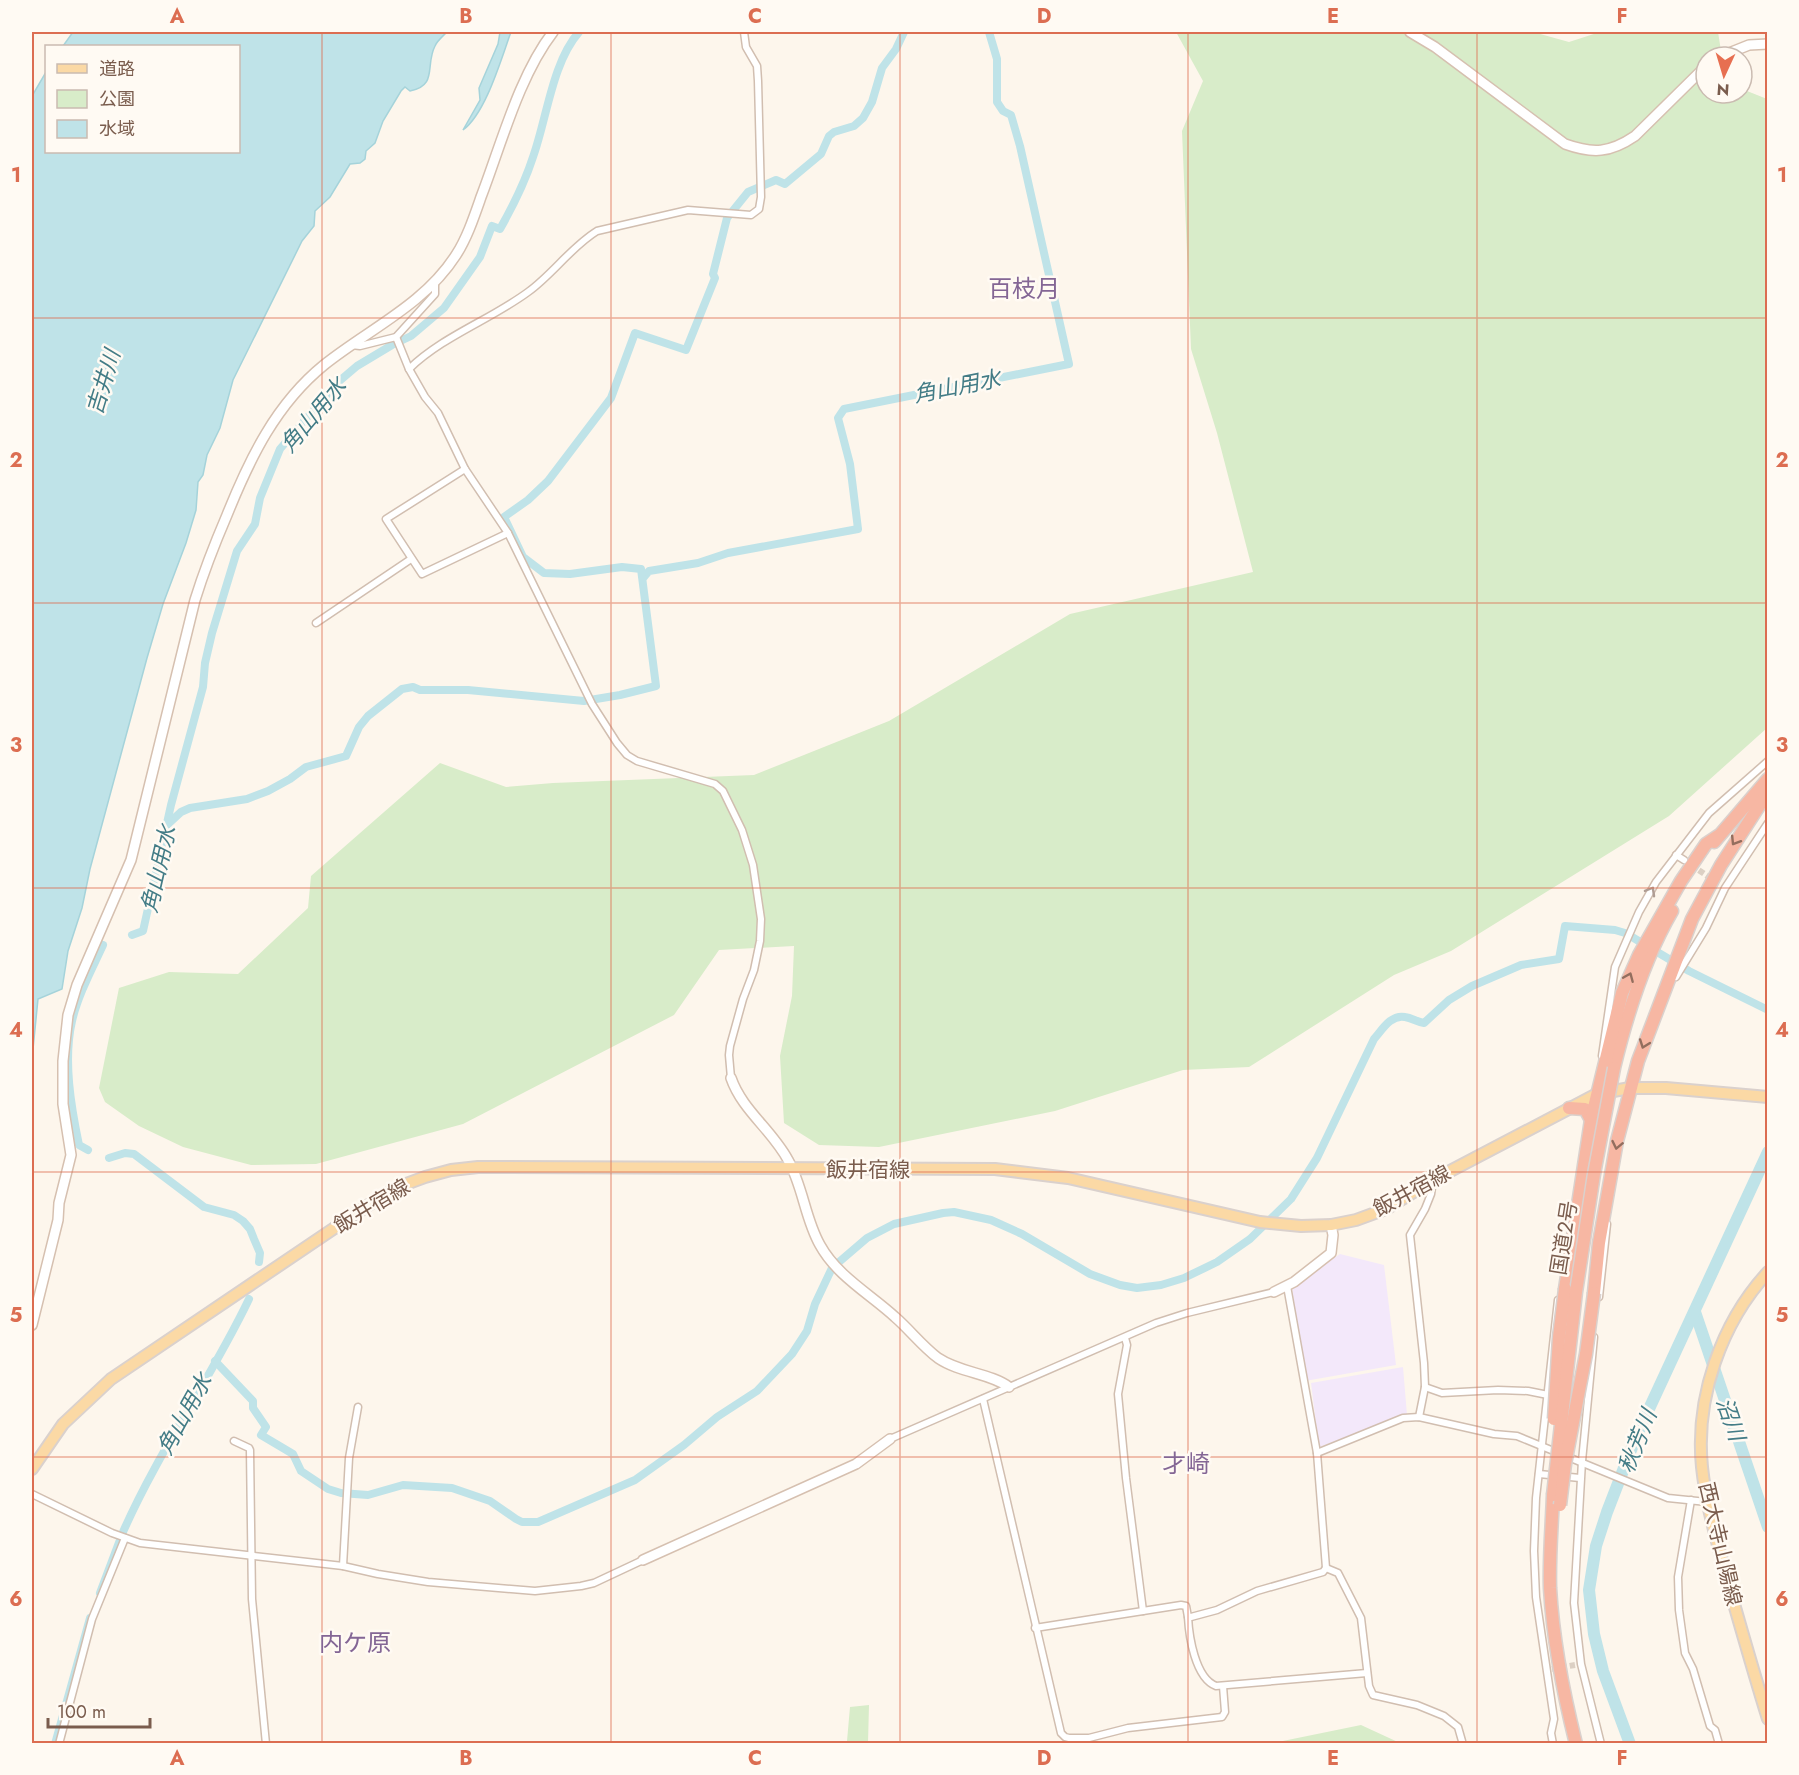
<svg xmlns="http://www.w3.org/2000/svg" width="1799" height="1775" viewBox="0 0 1799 1775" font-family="Jost,'Noto Sans JP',sans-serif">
<rect width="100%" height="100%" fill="#fdf6ec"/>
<g fill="#f3e8fa">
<polygon points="1340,1254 1384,1265 1396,1365 1305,1381 1292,1287"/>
<polygon points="1403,1367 1407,1415 1319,1447 1311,1383"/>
</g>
<g fill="#d8ecc9">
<polygon points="1176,32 1533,32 1569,42 1600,32 1718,32 1722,57 1706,57 1706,93 1742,93 1742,89 1767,99 1767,728 1669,816 1451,951 1394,975 1249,1067 1183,1070 1055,1111 879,1147 819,1145 784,1123 780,1056 792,996 794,946 719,950 674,1015 463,1124 316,1164 251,1165 183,1147 139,1126 105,1102 99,1088 119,988 169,972 238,974 308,908 311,876 440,763 506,787 553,783 754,775 889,721 1070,614 1253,572 1217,433 1191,349 1182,131 1203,81"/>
<polygon points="869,1705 868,1743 844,1743 847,1741 850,1707"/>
<polygon points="1361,1725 1400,1743 1273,1743"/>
</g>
<g fill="#bfe3e8" stroke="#a5d3da" stroke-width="1.5">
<path d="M 73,32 L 447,32 C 443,36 437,41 435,46 C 425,65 438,86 410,91 L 405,87 L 401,91 L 383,121 L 375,143 L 366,151 L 365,159 L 360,163 L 350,164 L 330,197 L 315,211 L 314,226 L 302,241 L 233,380 L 220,428 L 207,455 L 203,475 L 198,482 L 196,510 L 186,543 L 163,604 L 147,658 L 90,869 L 82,908 L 68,951 L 62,989 L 38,999 L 32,1059 L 32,96 L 46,72 L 46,152 L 238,152 L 238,46 L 63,46 Z"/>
<path d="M 500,32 L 511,32 C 501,59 486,113 463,130 L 480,100 L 479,88 L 498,44 Z"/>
</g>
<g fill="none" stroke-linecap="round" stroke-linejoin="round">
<g stroke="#bfe3e8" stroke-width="8">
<polyline points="644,577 649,571 698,563 728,553 858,529 850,464 838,418 844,409 1069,364 1020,146 1011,115 1003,111 997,102 997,59 989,32"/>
<polyline points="168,824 181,812 190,808 247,799 268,791 290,779 306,767 346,756 359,727 368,716 402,689 413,687 420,690 468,690 584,701 620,695 656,686 641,569 622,567 570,574 544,573 523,557 504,517 528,500 548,481 611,398 635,333 686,350 715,278 713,274 727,218 748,192 776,180 785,184 821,154 829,136 834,132 854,126 863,118 872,102 882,68 896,49 904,32"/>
<path d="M 132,935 L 143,931 L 171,805 L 203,687 L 205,663 L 212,633 L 237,551 L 255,524 L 260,498 L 280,449 L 337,383 L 357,366 L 392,345 L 411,336 L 444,308 L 480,257 L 492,226 L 500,229 C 513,206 525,182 533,157 C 547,118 552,63 579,32"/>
<polyline points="1632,937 1689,971 1768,1010"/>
<path d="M 88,1150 L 79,1145 C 71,1107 63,1060 72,1021 C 78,995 92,969 103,945"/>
<polyline points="109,1158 125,1153 134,1154 204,1207 234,1215 243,1221 250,1229 254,1239 260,1253 259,1262"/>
<path d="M 215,1361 L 253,1401 L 253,1408 L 266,1427 L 261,1435 L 293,1454 L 301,1471 L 328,1489 L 341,1493 L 368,1495 L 403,1485 L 452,1488 L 490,1501 L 516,1519 L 522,1522 L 538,1522 L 635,1480 L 684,1445 L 717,1417 L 757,1391 L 792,1354 L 807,1331 L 815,1304 L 832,1268 L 867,1238 L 894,1224 L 943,1213 L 954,1212 L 991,1220 L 1022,1234 L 1090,1274 L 1120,1285 L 1137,1288 L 1161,1285 L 1184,1278 L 1217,1262 L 1250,1239 L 1291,1199 L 1317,1158 L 1374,1039 C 1382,1030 1391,1014 1405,1017 C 1412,1018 1417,1022 1424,1023 L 1449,1000 L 1472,986 L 1521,965 L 1559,959 L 1565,926 L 1615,930 L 1625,933"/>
<path d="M 123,1532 C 159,1450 211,1379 249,1299"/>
<polyline points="100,1593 120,1540"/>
<polyline points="55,1744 90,1618"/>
</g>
<g stroke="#bfe3e8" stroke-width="12">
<polyline points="1695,1312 1768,1527"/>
<polyline points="1630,1744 1603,1671 1594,1634 1589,1590 1596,1546 1607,1512 1636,1437 1768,1152"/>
</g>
<g stroke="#dcd0c4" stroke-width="6" stroke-dasharray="6 3" stroke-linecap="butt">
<polyline points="1684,860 1719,884"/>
<polyline points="1552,1669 1575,1665"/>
</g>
<defs>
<g id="street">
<polyline points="396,337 409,369 425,397 438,413 465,469 508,533 592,704 617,743 627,755 637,761 715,784 723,791 742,830 753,865 761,919 760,941 754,970 743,999 730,1046 729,1055 731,1078"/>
<polyline points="351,345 360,346 396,337 435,294 435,284"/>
<path d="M 409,369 C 443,336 490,320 528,292 C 553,274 571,247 597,231 L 688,210 L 751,215 L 759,209 L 761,197 L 758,81 L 757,66 L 746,47 L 744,32"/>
<polyline points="465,469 386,519 422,574 508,533"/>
<polyline points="316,623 411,559"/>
<polyline points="1676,855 1684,860"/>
<polyline points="1676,977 1706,928 1725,888 1768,823"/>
<polyline points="1602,1056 1615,967 1639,912 1656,882 1709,813 1768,761"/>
<polyline points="1287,1286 1317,1453 1326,1568"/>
<polyline points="1599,1297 1607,1224"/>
<polyline points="1594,1337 1582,1461 1574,1603 1581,1664 1601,1744"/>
<polyline points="1125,1338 1127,1345 1118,1394 1126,1478 1143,1611"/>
<polyline points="1425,1387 1442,1393 1498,1390 1528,1391 1548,1395"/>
<polyline points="983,1399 1061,1733 1065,1737 1069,1738 1089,1738 1128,1728 1222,1717 1225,1712 1223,1686"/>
<polyline points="1419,1417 1425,1387 1424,1363 1410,1235 1425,1209 1431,1194 1433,1180"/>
<polyline points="890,1439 1156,1323 1187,1313 1274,1292"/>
<polyline points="234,1441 249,1448 250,1450 252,1599 266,1744"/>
<polyline points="1317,1453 1403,1418 1419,1417 1494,1434 1517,1436 1668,1498 1707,1502"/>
<polyline points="1539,1474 1580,1478"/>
<polyline points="32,1494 112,1533 140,1543 343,1566 378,1574 428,1582 535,1591 581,1586 594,1583 643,1560"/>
<polyline points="1691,1500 1678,1577 1679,1610 1685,1653 1693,1669 1710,1726 1715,1730 1719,1744"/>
<polyline points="343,1566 349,1458 358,1407"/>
<path d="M 1188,1617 C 1189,1636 1195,1678 1216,1686 L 1367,1673"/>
<polyline points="1035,1628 1181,1605 1186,1606 1188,1617 1191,1617 1217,1610 1257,1591 1323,1572 1326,1568 1338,1573 1361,1618 1369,1686 1373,1695 1417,1705 1444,1716 1458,1727 1462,1741"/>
<polyline points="59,1744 92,1619 125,1538"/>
<polyline points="1553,1744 1551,1733 1554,1719 1536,1597 1534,1551 1536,1498 1558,1300"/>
</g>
<g id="secondary">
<path d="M 1410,32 L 1435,47 L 1565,144 C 1593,154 1610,153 1635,136 L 1706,66"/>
<polyline points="1719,57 1749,45 1768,44"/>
<path d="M 731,1078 C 742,1110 772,1130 788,1160 C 803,1186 805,1219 820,1245 C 837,1276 870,1294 895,1317 C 910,1330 922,1346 938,1358 C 960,1373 990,1373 1009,1387"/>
<polyline points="1274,1292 1294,1282 1331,1253 1333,1235 1331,1225"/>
<path d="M 32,1325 L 58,1220 L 59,1203 L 71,1155 L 63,1104 L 63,1061 L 68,1015 L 77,985 L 131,860 L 195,600 C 204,571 215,543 227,515 C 250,458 276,404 324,365 C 369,329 424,305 456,255 C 467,238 474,217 481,197 C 501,145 519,76 553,32"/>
<polyline points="643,1560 856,1464 890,1439"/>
</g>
<g id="primary">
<path d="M 1768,1272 C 1721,1323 1695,1398 1702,1467 C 1706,1506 1718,1544 1728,1583 C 1741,1628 1754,1674 1768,1719"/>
<polyline points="32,1469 63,1424 111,1379 376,1200 398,1187 425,1177 451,1170 478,1167 995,1169 1068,1178 1260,1222 1301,1226 1331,1225 1356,1220 1386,1209 1433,1180 1597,1094 1630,1088 1666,1088 1768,1097"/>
</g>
<g id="highway">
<polyline points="1714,842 1768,779"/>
<path d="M 1614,1068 C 1627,1014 1644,959 1672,911"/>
<polyline points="1569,1108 1585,1109 1591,1120"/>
<polyline points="1565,1289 1591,1120 1622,993 1639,955 1681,881 1706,844 1718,836"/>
<polyline points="1594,1293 1599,1243 1617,1141 1638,1061 1692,919 1721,865 1768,792"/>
<path d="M 1553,1495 C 1552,1525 1549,1557 1550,1588 C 1553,1641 1563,1692 1576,1744"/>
</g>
</defs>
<use href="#street" stroke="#d1beb0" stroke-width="9"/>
<use href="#secondary" stroke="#d6c0b0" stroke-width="12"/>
<use href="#primary" stroke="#dad1cd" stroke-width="14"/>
<use href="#highway" stroke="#dad1cd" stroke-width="15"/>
<use href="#street" stroke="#fff" stroke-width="6"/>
<use href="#secondary" stroke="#fff" stroke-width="9"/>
<use href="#primary" stroke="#fbd9a5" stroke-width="10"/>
<use href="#highway" stroke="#f7b7a3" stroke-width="12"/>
<defs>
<g id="highway-bridge">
<polyline points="1554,1419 1559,1337 1565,1289"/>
<polyline points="1553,1495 1576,1292 1594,1174 1614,1068"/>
<polyline points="1560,1505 1565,1464 1586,1354 1594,1293"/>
</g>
</defs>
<use href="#highway-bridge" stroke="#dad1cd" stroke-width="15" stroke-linecap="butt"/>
<use href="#highway-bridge" stroke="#f7b7a3" stroke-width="12"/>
</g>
<defs><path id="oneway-chevron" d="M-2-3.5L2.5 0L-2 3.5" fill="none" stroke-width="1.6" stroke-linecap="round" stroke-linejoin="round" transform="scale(1.5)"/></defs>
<g stroke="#936e5e">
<use href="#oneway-chevron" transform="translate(1735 841) rotate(122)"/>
<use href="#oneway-chevron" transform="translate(1629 977) rotate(-67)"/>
<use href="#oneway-chevron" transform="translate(1644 1044) rotate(110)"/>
<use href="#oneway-chevron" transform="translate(1617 1145) rotate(102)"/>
</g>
<use stroke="#af9d94" href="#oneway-chevron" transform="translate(1651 891) rotate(-60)"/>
<path fill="none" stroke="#dc6d51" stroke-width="1.5" stroke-opacity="0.55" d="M 322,32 L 322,1744M 611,32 L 611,1744M 900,32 L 900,1744M 1188,32 L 1188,1744M 1477,32 L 1477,1744M 32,318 L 1768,318M 32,603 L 1768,603M 32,888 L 1768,888M 32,1172 L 1768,1172M 32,1457 L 1768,1457"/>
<g text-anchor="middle" stroke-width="5" stroke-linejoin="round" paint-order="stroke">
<g font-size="21" fill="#7a5c4d" stroke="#fffaf3">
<text x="868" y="1177">飯井宿線</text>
<text transform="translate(1412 1191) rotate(-28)" y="7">飯井宿線</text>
<text transform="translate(372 1206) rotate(-31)" y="7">飯井宿線</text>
<text transform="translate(1564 1238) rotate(-81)" y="7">国道2号</text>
<text transform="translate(1720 1544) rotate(77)" y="7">西大寺山陽線</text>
</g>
<g font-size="22" font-style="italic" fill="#437c86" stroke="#fffaf3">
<text transform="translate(103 382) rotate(-73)" y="8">吉井川</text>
<text transform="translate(957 386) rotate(-11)" y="8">角山用水</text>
<text transform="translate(313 415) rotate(-50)" y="8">角山用水</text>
<text transform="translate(158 869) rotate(-77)" y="8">角山用水</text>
<text transform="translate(184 1414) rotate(-61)" y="8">角山用水</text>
<text transform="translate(1731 1419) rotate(71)" y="8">沼川</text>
<text transform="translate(1637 1441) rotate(-68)" y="8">秋芳川</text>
</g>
<g font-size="24" fill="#846695" stroke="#fffaf3">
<text x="1024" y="297">百枝月</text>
<text x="1186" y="1472">才崎</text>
<text x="355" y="1651">内ケ原</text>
</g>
</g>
<rect width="1799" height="1775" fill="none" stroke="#fffaf3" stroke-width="66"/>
<rect x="45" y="45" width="195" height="108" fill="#fffaf3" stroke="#cabbb1" stroke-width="1.5"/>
<rect x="57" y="64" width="30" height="9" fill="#fbd9a5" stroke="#cabbb1" stroke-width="1.5"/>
<text x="99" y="75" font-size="18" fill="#7a5c4d">道路</text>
<rect x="57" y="90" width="30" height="18" fill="#d8ecc9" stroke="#cabbb1" stroke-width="1.5"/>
<text x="99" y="105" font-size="18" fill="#7a5c4d">公園</text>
<rect x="57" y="120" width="30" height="18" fill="#bfe3e8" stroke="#cabbb1" stroke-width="1.5"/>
<text x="99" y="135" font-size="18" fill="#7a5c4d">水域</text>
<g transform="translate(1724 75) rotate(184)"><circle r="28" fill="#fffaf3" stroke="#cabbb1" stroke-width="1.5"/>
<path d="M0-4.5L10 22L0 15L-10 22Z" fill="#e76f51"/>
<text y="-9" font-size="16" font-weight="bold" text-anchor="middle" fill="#7a5c4d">N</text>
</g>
<path d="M48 1718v9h102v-9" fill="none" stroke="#7a5c4d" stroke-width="3"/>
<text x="57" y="1718" font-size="18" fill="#7a5c4d" stroke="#fffaf3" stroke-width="4.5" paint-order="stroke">100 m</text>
<rect x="33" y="33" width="1733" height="1709" fill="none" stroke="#dc6d51" stroke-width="2"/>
<g font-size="20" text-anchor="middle" font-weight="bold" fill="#dc6d51">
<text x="177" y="23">A</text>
<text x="466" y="23">B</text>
<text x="755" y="23">C</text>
<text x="1044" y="23">D</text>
<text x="1333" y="23">E</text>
<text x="1622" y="23">F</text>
<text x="16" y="182">1</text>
<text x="1782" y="182">1</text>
<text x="16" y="467">2</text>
<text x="1782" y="467">2</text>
<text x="16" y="752">3</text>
<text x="1782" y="752">3</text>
<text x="16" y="1037">4</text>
<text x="1782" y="1037">4</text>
<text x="16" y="1322">5</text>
<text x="1782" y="1322">5</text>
<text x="16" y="1606">6</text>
<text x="1782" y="1606">6</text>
<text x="177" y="1765">A</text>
<text x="466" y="1765">B</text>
<text x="755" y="1765">C</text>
<text x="1044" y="1765">D</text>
<text x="1333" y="1765">E</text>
<text x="1622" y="1765">F</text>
</g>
</svg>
